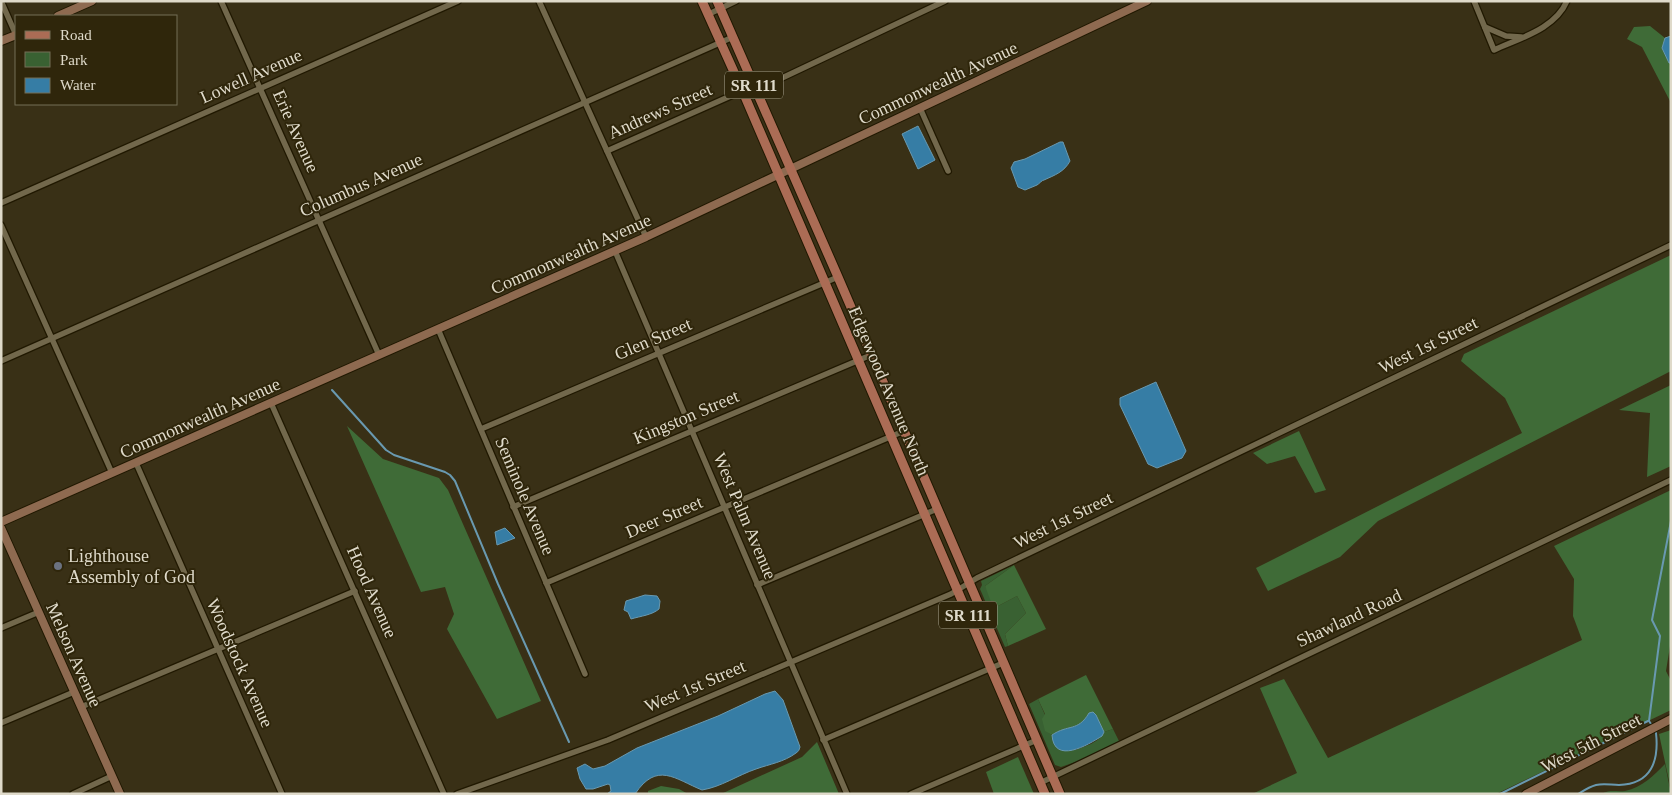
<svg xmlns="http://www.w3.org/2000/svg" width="1672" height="795" viewBox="0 0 1672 795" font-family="'Times New Roman',serif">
<rect width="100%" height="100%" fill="#393016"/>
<g fill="#396132">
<polygon points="1014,565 985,586 998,606 1017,596 1026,613 1005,634 1008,646 1005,647 980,589 982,585 981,581"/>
<path d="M 1038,699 L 1045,715 L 1045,730 L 1052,735 L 1053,741 L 1075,750 C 1084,747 1100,742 1104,732 L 1113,729 L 1119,741 L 1081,760 L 1061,767 L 1055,765 L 1029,704 Z"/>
<path d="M 1665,764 L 1671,794 L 1601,794 C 1611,789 1615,792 1625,791 C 1643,787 1653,776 1665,764 Z"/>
</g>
<g fill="#3f6b37">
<polygon points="1650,26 1665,38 1662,48 1669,63 1671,63 1671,103 1642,47 1627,39 1634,27"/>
<polygon points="1671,255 1671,371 1378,521 1340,557 1268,591 1256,568 1522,433 1505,398 1461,361 1464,354"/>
<polygon points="1671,385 1671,466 1647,477 1650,413 1619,410"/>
<polygon points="347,426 383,459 439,478 448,490 541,701 497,719 447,629 454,614 445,587 421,592"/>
<polygon points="1299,431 1326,490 1315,493 1295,456 1267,464 1253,453"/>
<polygon points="1671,490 1671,640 1666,671 1671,681 1671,710 1496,794 1252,794 1297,773 1260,688 1284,679 1328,758 1582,640 1573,616 1574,579 1554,546"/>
<polygon points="1014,565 1046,629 1008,646 1005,634 1026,613 1017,596 998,606 991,602 985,586"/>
<path d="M 1086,675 L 1113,729 L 1104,732 L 1096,715 L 1089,713 C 1078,732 1068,724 1052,735 L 1045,731 L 1042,719 L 1045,714 L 1038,699 Z"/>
<polygon points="1671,730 1671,790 1659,734"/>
<polygon points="817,742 839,794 721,794 802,757"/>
<polygon points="1018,757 1034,794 994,794 986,772"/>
<polygon points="661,786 679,789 688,794 648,794 648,791"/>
</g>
<g fill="#367da5" stroke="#6999b0">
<polygon points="1671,36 1671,63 1669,63 1662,48 1665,38"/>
<polygon points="918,126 935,160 918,169 902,134"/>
<path d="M 1060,142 L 1063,142 L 1070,161 C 1064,172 1055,175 1044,180 C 1042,180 1039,184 1037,185 C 1033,187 1029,188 1025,190 L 1018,187 L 1011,168 L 1014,162 L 1025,159 Z"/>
<polygon points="1156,382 1186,451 1182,458 1157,468 1148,464 1120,405 1120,398"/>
<polygon points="505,528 515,538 497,545 495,532"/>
<path d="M 645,595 L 657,596 L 660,601 L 659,609 C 652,615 641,616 631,619 L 628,612 L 624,610 L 626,601 Z"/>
<path d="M 775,691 L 783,700 L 800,747 C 799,750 799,751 796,753 C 784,762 770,764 756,769 C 738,775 721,787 702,790 C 675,779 657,761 635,794 L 607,794 L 611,791 L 610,785 L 608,784 L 593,789 L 586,789 L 580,779 L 577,768 L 585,764 L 593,769 L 605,766 L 637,748 L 718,716 L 765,694 Z"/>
<path d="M 1093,712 L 1096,715 L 1104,732 L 1102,736 C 1088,745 1054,765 1052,735 C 1068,724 1078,732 1089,713 Z"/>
</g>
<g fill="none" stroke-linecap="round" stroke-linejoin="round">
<g stroke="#6999b0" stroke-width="2">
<polyline points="332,390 386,450 394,455 445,472 450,475 455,481 498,584 569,742"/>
<polyline points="1651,724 1649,721 1660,636 1652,620 1671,521"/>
<polyline points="1500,794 1648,721"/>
<path d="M 1578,794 C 1583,791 1589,787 1596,785 C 1604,783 1611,785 1619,785 C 1652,784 1659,760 1656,733"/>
</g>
<defs>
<g id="street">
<polyline points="1,1 16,35"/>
<polyline points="221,1 379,355"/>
<polyline points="539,1 646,237"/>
<path d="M 1474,1 L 1494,50 C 1520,38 1555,29 1567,1"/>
<polyline points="707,15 736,1"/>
<polyline points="1485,27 1506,36 1521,37"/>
<polyline points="920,108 948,171"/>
<polyline points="607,151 735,94 765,86 945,1"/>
<polyline points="1,203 458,1"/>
<polyline points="1,225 112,473"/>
<polyline points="615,251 847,794"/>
<polyline points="438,329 585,674"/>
<polyline points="1,361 733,37"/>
<polyline points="271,403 444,794"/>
<polyline points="481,429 838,277"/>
<polyline points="136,463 282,794"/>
<polyline points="513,507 871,355"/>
<polyline points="546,583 904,431"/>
<polyline points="757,585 937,509"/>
<polyline points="1,628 39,612"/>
<polyline points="81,707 355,591"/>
<polyline points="1,723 74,692"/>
<polyline points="823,740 1003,663"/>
<polyline points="1040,783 1671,480"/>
<polyline points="73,794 112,776"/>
<polyline points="457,794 608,740 951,594 977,578 1671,245"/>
<polyline points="911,794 1037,740"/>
</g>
<g id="secondary">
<polyline points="58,16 92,1"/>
<polyline points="1,41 16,35"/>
<polyline points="1,522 646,237 1147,1"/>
<polyline points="1,528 120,794"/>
<polyline points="1526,794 1671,719"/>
</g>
<g id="primary">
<polyline points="702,1 743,92 1045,794"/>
<polyline points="717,1 838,277 1060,794"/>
</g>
</defs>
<use href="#street" stroke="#201800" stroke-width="8"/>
<use href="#secondary" stroke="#201800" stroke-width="10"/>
<use href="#primary" stroke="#201800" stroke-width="11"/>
<use href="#street" stroke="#72684c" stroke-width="5.5"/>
<use href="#secondary" stroke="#8e6a50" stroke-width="8"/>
<use href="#primary" stroke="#ab6c55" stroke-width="9"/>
</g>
<circle fill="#6b7280" stroke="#2f260b" stroke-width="2" cx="58" cy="566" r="5"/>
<g text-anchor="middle" stroke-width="4" stroke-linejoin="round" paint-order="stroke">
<g fill="#2f260b" stroke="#aaa491" stroke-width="1">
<rect x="725" y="71.5" width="58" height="27" rx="4"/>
<rect x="939" y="601.5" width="58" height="27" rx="4"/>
</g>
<g font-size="16" font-weight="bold" fill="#dfdaca">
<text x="754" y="91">SR 111</text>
<text x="968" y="621">SR 111</text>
</g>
<g font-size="18" fill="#dfdaca" stroke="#2f260b">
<text transform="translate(251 76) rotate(-24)" y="6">Lowell Avenue</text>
<text transform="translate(938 83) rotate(-25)" y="6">Commonwealth Avenue</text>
<text transform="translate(660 111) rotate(-24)" y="6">Andrews Street</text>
<text transform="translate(296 131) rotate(66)" y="6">Erie Avenue</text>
<text transform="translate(361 185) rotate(-24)" y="6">Columbus Avenue</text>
<text transform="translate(571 254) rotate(-24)" y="6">Commonwealth Avenue</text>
<text transform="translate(653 339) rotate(-23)" y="6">Glen Street</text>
<text transform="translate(1428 345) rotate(-26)" y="6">West 1st Street</text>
<text transform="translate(889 391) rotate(67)" y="6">Edgewood Avenue North</text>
<text transform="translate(686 417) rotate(-23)" y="6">Kingston Street</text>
<text transform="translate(200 418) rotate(-24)" y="6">Commonwealth Avenue</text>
<text transform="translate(525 496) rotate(67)" y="6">Seminole Avenue</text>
<text transform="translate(745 516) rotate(67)" y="6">West Palm Avenue</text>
<text transform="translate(664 517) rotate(-23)" y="6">Deer Street</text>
<text transform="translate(1063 520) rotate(-26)" y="6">West 1st Street</text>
<text transform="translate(372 592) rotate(66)" y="6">Hood Avenue</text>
<text transform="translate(1349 618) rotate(-25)" y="6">Shawland Road</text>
<text transform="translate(74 655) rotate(66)" y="6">Melson Avenue</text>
<text transform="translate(240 663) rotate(66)" y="6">Woodstock Avenue</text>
<text transform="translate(695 686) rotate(-23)" y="6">West 1st Street</text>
<text transform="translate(1591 743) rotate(-27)" y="6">West 5th Street</text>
</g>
<g font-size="18" fill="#dfdaca" stroke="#2f260b" text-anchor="start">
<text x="68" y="562">Lighthouse<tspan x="68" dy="21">Assembly of God</tspan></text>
</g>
</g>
<rect width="1672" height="795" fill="none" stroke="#dfdaca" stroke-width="5"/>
<rect x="15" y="15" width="162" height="90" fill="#2f260b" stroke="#756e57"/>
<rect x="25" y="31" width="25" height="8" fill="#ab6c55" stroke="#756e57"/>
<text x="60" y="40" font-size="15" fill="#dfdaca">Road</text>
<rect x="25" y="52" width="25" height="15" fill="#396132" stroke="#756e57"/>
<text x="60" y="65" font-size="15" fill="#dfdaca">Park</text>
<rect x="25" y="78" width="25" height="15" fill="#367da5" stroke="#756e57"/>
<text x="60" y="90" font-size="15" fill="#dfdaca">Water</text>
</svg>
